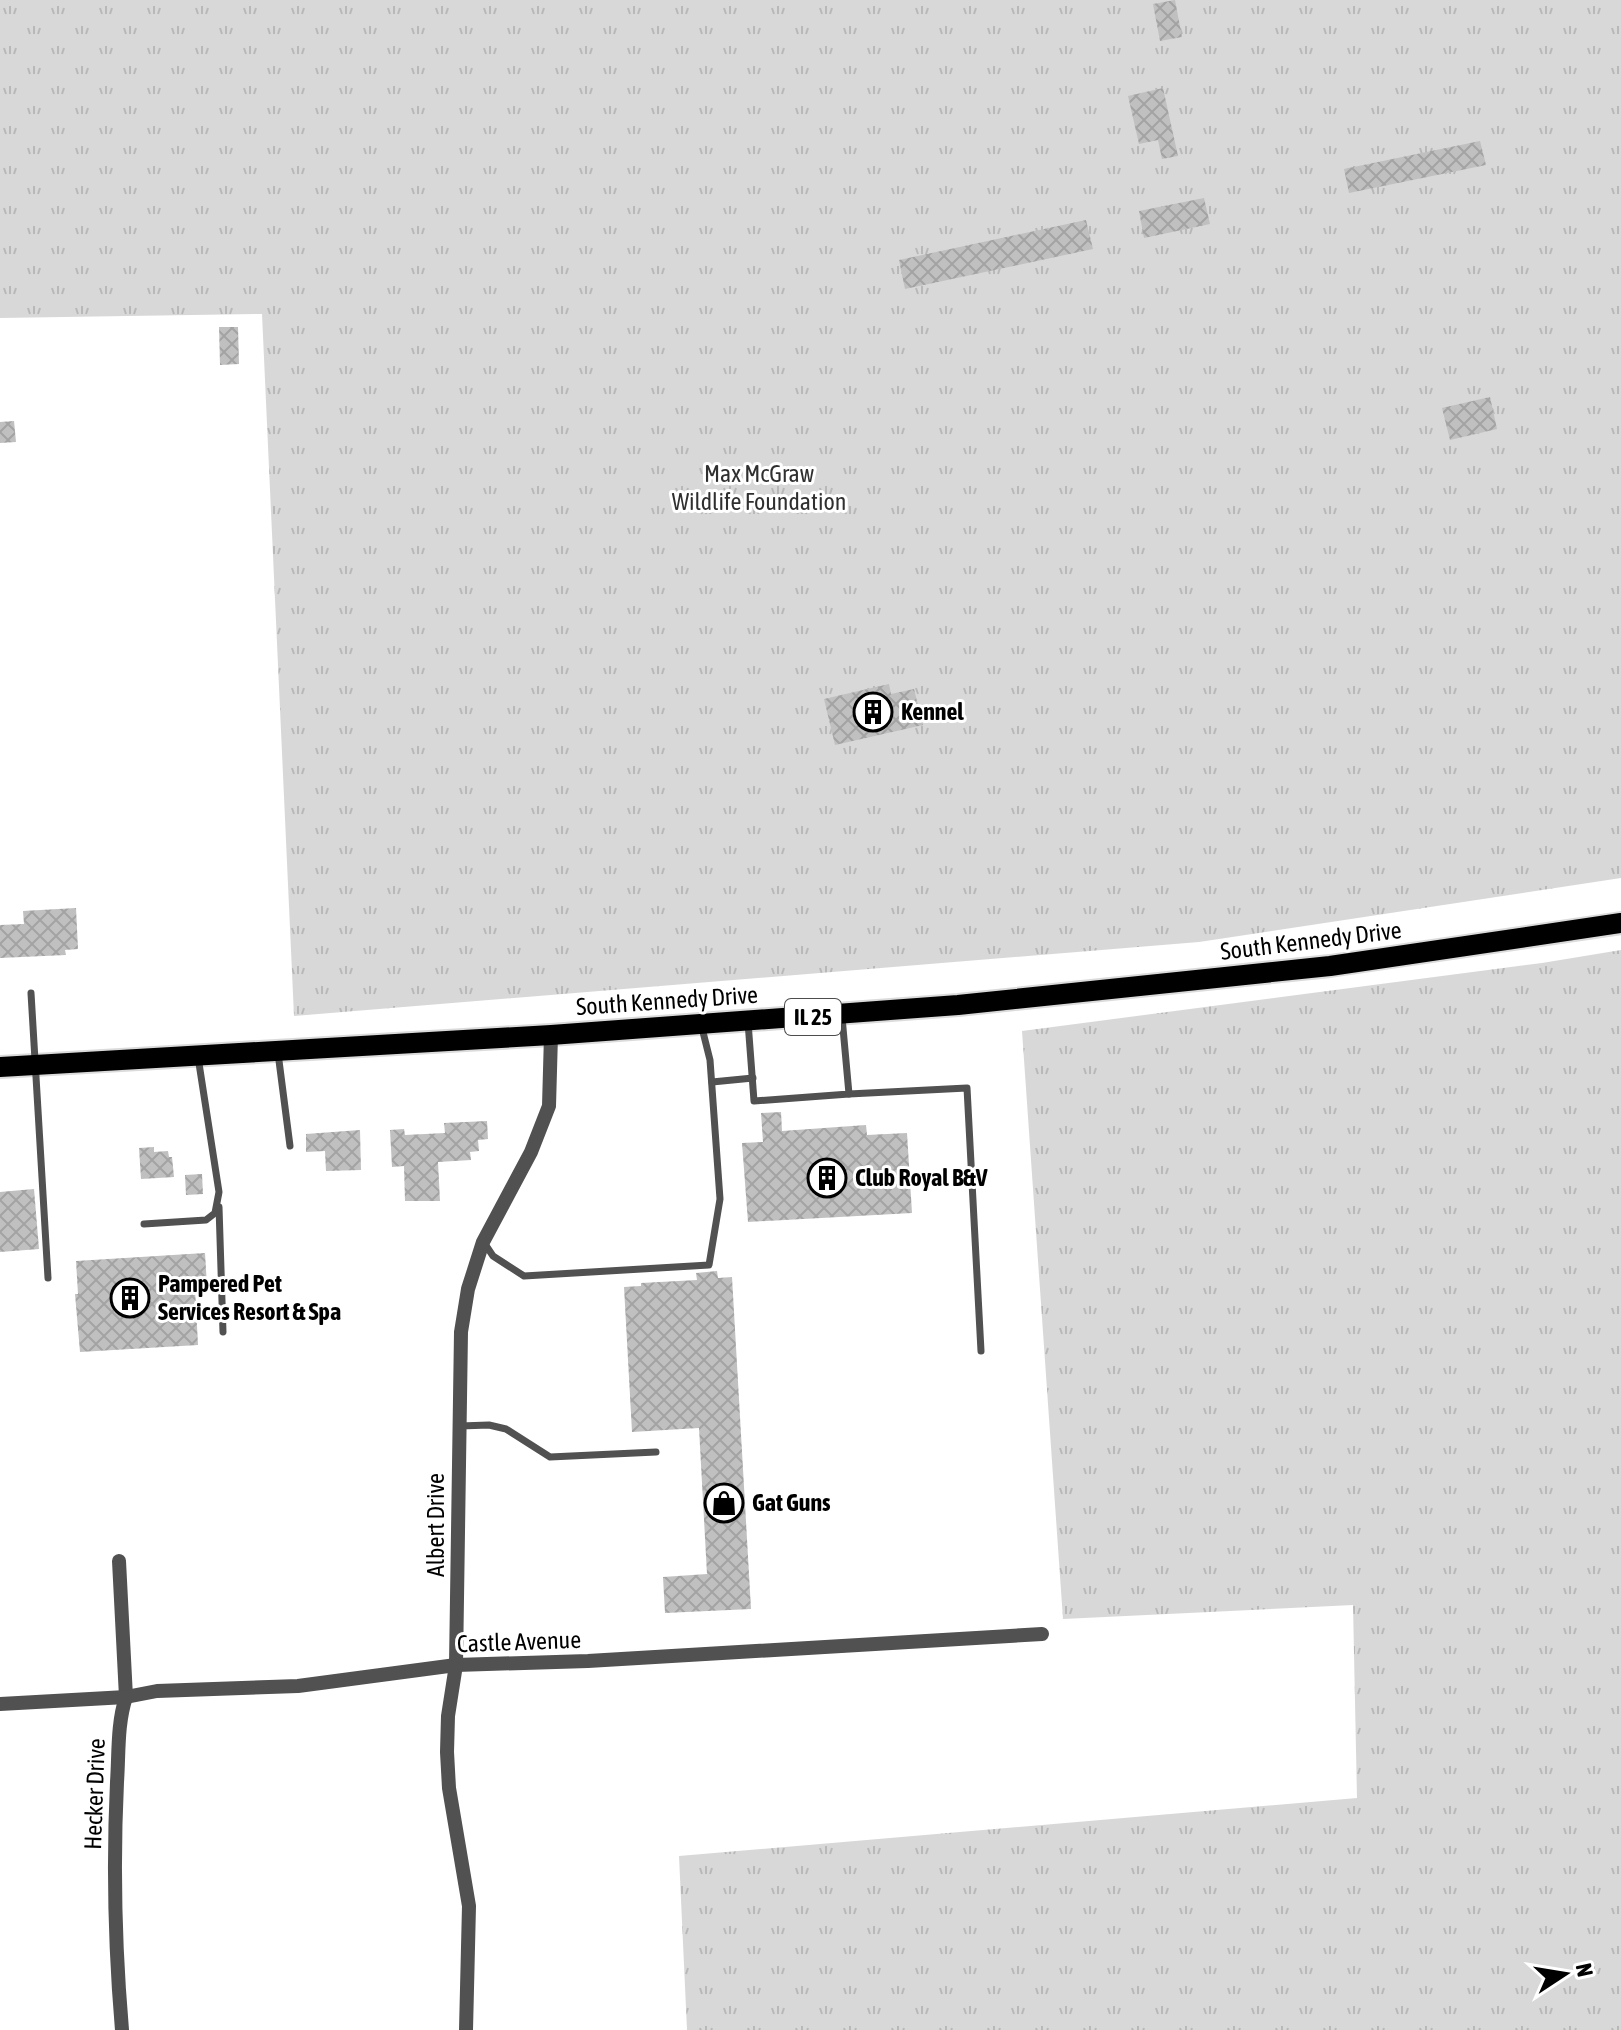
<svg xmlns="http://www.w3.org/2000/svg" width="1621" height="2030" viewBox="0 0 1621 2030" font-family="'Asap Condensed',sans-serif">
<defs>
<pattern id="grass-tufts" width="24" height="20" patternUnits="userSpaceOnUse" patternTransform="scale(2)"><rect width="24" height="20" fill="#d8d8d8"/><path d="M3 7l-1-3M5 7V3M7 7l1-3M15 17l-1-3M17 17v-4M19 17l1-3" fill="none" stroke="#b8b8b8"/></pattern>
<pattern id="building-cross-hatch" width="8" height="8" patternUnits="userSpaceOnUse" patternTransform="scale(2)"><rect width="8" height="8" fill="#c0c0c0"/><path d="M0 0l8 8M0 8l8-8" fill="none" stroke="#a3a3a3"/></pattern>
</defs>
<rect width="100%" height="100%" fill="#fff"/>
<g fill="url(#grass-tufts)">
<polygon points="0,0 1621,0 1621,878 1199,942 294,1016 262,314 0,318"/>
<polygon points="1621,950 1621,2030 687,2030 679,1856 1357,1798 1353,1605 1063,1619 1022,1031 1542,963"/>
</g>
<g fill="url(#building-cross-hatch)">
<polygon points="1175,0 1182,37 1160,41 1153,4"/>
<polygon points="1163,88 1178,156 1162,159 1158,140 1139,144 1128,96"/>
<polygon points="1480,141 1486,165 1349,193 1344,169"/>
<polygon points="1204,198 1210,224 1144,238 1139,211"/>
<polygon points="1086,220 1093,249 905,289 899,260"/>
<polygon points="219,327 238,327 239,364 220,365"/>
<polygon points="1490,397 1497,429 1450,440 1442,408"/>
<polygon points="14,421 16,442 0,443 0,422"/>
<polygon points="889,684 891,694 914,689 923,725 835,745 824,699"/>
<polygon points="76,908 78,949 65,950 66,955 0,958 0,925 24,924 23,911"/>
<polygon points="781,1112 782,1131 866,1125 867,1135 907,1133 912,1213 748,1222 742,1143 763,1142 761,1113"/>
<polygon points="487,1121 488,1139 478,1140 479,1151 470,1152 471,1160 438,1162 440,1201 405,1201 404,1166 392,1167 390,1130 404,1129 405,1135 445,1133 444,1123"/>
<polygon points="360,1130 361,1170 326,1171 325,1151 306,1152 306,1134"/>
<polygon points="154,1147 154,1152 168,1151 169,1157 172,1157 174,1177 141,1179 139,1148"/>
<polygon points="202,1174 203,1194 186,1195 185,1175"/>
<polygon points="34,1189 39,1249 0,1252 0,1192"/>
<polygon points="205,1253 207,1286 195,1287 198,1345 80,1352 75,1294 78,1294 76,1261"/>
<polygon points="717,1271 718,1278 732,1277 751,1609 665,1613 663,1577 707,1574 699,1428 632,1432 624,1287 641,1286 641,1283 697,1280 696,1273"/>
</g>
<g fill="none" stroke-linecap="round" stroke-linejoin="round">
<defs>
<polyline id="primary" points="0,1067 551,1035 958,1005 1330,966 1621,923"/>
</defs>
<use href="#primary" stroke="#dbdbdb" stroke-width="24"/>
<g stroke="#515151" stroke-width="7">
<polyline points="31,993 48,1278"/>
<polyline points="748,1022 754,1101 849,1094 842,1017"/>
<polyline points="278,1053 290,1146"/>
<polyline points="712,1082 753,1078"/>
<polyline points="849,1094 967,1088 981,1351"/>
<polyline points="219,1207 223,1332"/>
<polyline points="144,1224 206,1220 215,1213 219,1192 198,1057"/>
<polyline points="485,1244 493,1256 524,1276 709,1265 720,1199 710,1060 702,1028"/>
<polyline points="460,1426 489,1425 506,1429 550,1457 656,1452"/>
</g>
<g stroke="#515151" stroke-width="14">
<path d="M 119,1561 L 126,1697 C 117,1724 119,1754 117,1782 C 113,1865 115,1948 122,2030"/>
<polyline points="0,1704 126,1697 157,1691 298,1686 456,1665 588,1661 1042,1634"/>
<polyline points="466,2030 469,1906 449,1788 447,1752 448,1716 456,1665 461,1332 468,1289 483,1242 531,1152 549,1106 551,1035"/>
</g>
<use href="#primary" stroke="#000" stroke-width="20"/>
</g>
<defs>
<symbol id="building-ring" viewBox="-11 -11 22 22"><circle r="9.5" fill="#fff" stroke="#000" stroke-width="1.5"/><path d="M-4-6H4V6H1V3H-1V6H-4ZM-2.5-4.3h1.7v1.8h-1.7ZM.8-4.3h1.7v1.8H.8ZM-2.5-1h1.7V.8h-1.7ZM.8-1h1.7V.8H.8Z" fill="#000"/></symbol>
<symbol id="shop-ring" viewBox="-11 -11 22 22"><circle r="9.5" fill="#fff" stroke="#000" stroke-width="1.5"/><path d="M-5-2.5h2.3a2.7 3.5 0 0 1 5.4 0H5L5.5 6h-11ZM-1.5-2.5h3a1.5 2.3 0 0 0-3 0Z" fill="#000"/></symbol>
</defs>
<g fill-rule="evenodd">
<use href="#building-ring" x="851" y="690" width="44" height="44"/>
<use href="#building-ring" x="805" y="1156" width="44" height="44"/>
<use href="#building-ring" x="108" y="1276" width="44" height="44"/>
<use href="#shop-ring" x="702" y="1481" width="44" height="44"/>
</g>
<g text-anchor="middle" stroke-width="6" stroke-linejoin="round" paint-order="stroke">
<rect fill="#fff" stroke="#4c4c4c" stroke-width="2" x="785" y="999" width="56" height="36" rx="6"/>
<g font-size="22" font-weight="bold" fill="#000">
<text x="813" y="1025">IL 25</text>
</g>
<g font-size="24" fill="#2f2f2f" stroke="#fff">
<text x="759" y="482">Max McGraw<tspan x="759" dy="28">Wildlife Foundation</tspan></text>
</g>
<g font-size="24" font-weight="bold" fill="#000" stroke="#fff" text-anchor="start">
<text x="901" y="720">Kennel</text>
<text x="855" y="1186">Club Royal B&amp;V</text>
<text x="158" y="1292">Pampered Pet<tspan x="158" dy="28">Services Resort &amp; Spa</tspan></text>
<text x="752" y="1511">Gat Guns</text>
</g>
<g font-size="24" fill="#000" stroke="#fff">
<text transform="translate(1311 941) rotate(-7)" y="8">South Kennedy Drive</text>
<text transform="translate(667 1001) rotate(-4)" y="8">South Kennedy Drive</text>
<text transform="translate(436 1525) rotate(-90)" y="8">Albert Drive</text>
<text transform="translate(519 1642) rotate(-2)" y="8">Castle Avenue</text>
<text transform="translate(95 1794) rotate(-88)" y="8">Hecker Drive</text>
</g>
</g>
<g transform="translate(1565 1974) rotate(78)" stroke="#ffffff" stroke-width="6" paint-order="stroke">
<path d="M0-6L14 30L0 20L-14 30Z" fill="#000000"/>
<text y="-12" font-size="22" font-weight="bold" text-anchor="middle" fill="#000000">N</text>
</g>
</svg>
